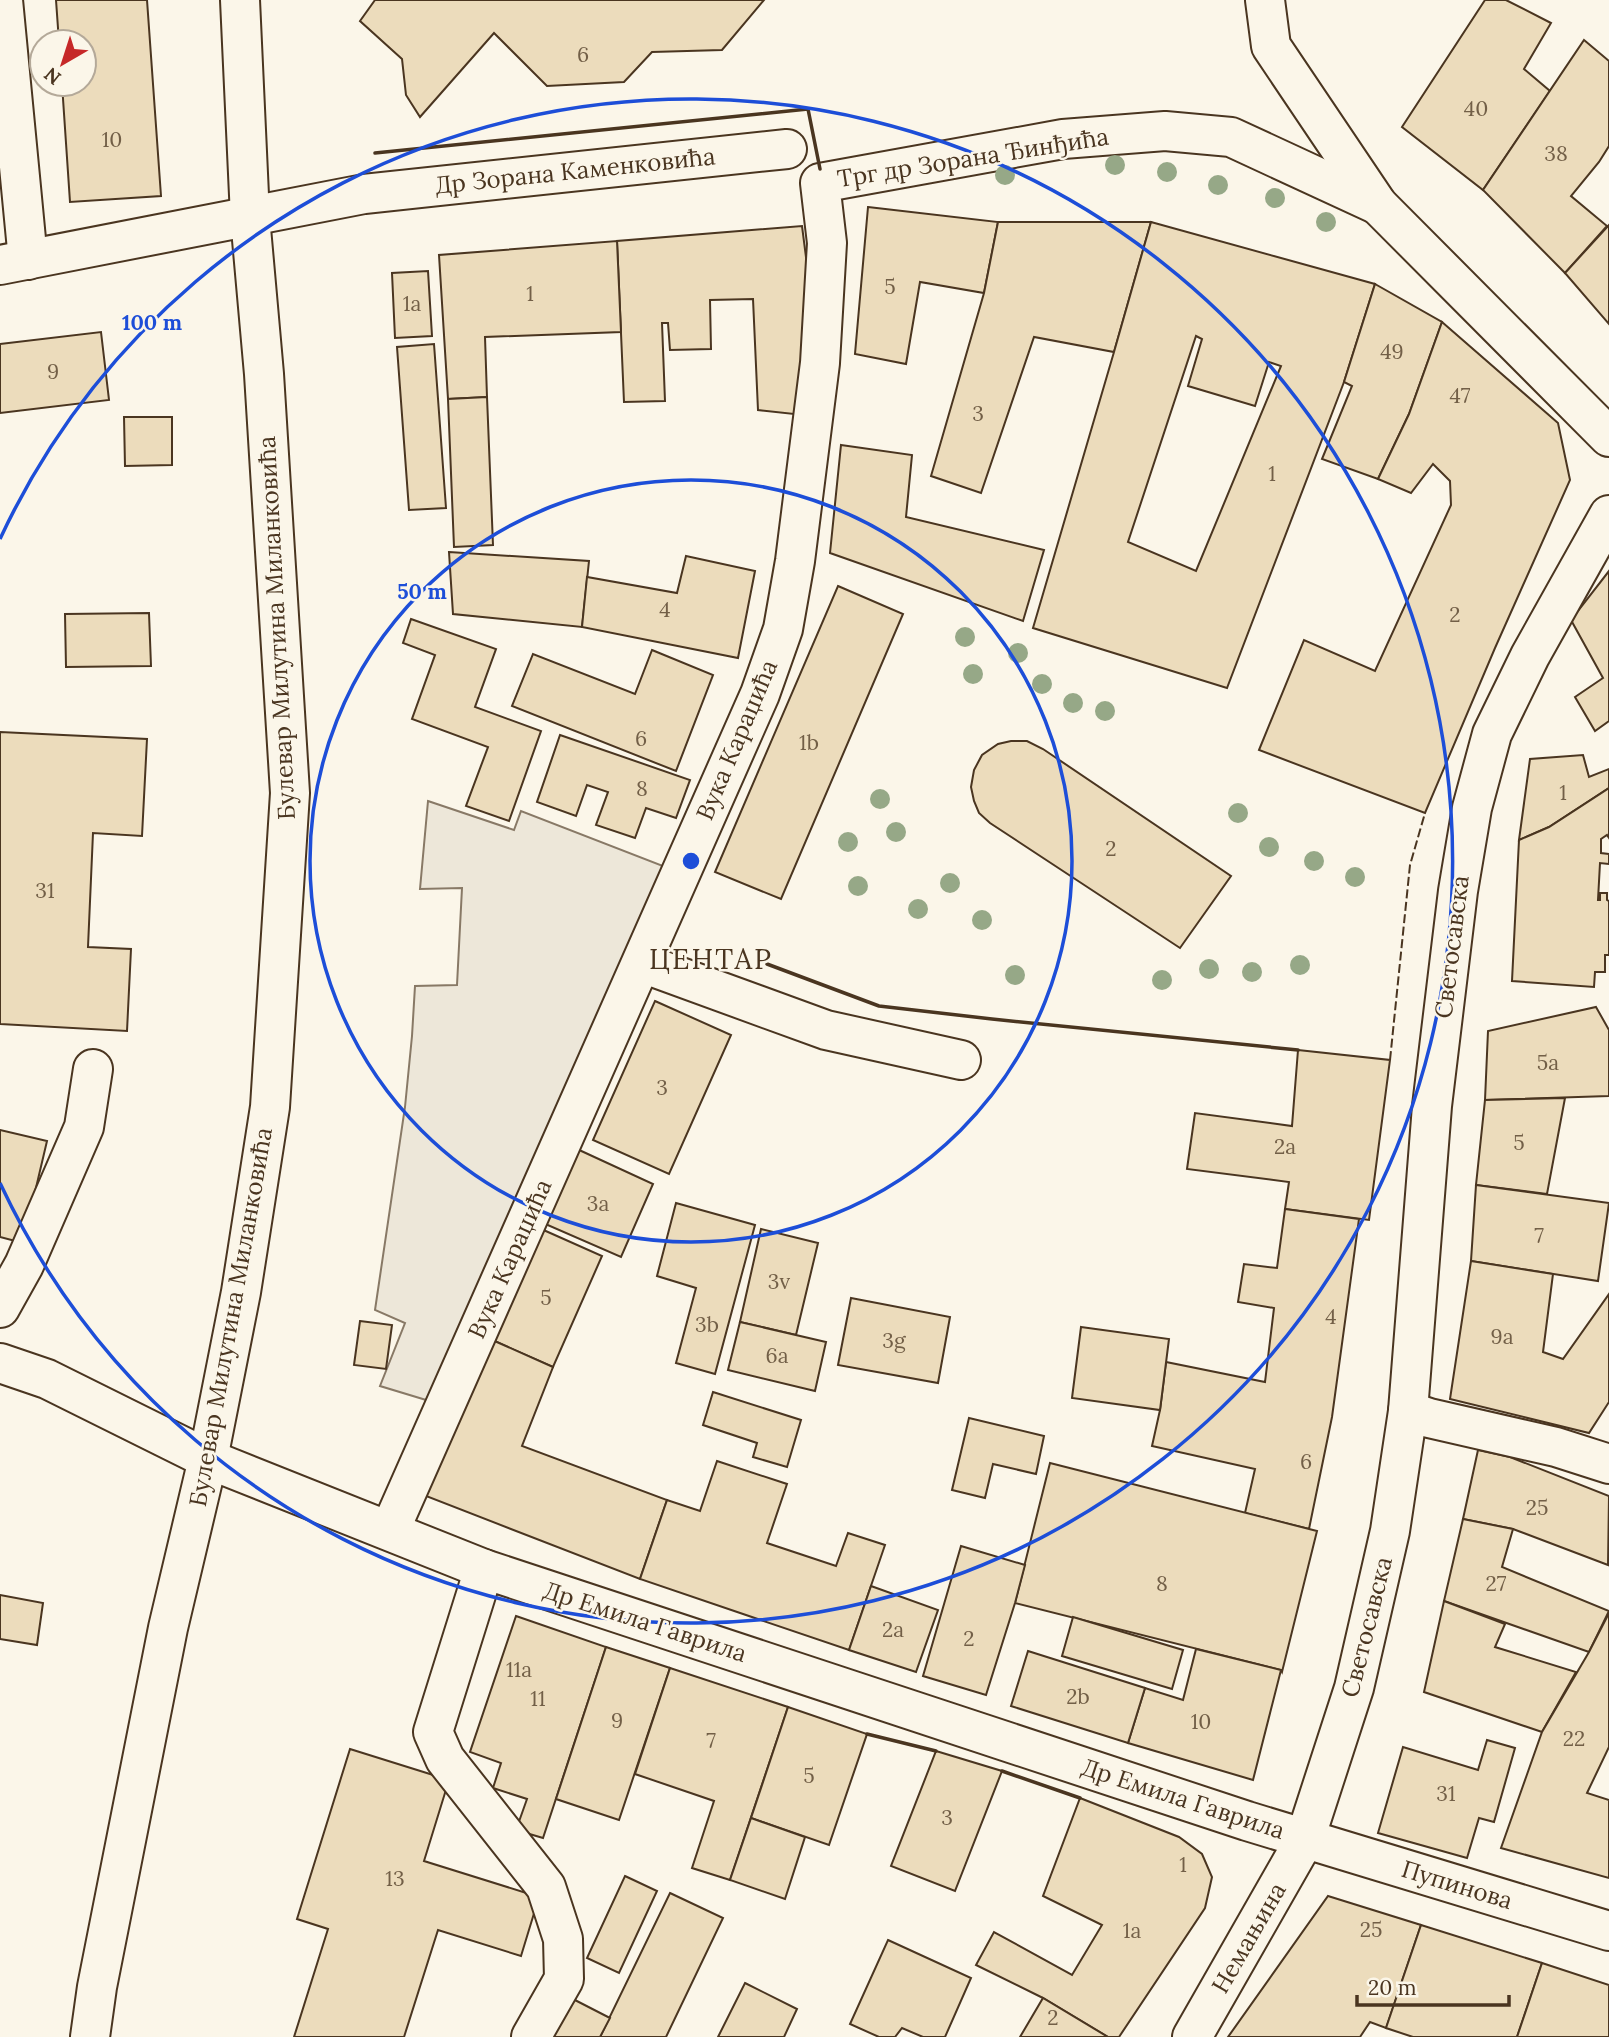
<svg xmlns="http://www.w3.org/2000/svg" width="1609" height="2037" viewBox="0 0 1609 2037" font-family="Lora,serif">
<rect width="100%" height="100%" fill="#fbf6e9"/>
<polygon fill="#ede7d9" stroke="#887966" stroke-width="2" points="428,801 514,830 521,811 663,866 436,1403 380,1386 405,1323 375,1310 405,1107 412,1036 415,986 457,985 462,888 420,889"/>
<g fill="#ecdcbc" stroke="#4a3520" stroke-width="2" fill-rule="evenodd">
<polygon points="56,0 147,0 161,196 70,202 62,84 84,84 84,42 59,42"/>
<polygon points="375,0 764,0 722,50 652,52 624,82 547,86 494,33 420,117 406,95 402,59 360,21"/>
<polygon points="1485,0 1506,0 1551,23 1524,69 1550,91 1483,190 1402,127"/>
<polygon points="1584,40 1609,61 1609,146 1599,162 1571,196 1607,226 1565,273 1483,190"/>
<polygon points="868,207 998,222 984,293 920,282 906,364 855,354"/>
<polygon points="998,222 1151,222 1114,352 1034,337 981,493 931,476 984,293"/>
<path d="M 1151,222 L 1375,284 L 1344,382 L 1227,688 L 1033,628 L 1114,352 ZM 1196,336 L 1202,339 L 1188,386 L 1255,406 L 1269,362 L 1281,366 L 1196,571 L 1128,542 Z"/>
<polygon points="1609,225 1609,324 1565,273"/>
<polygon points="802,226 812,304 803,415 758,410 753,299 710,300 711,349 670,350 668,323 662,323 665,401 624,402 617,241"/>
<polygon points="617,241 621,332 485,337 487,397 448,399 439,255"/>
<polygon points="428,271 432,336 395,338 392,273"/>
<polygon points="1375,284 1442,322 1409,414 1378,479 1322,459 1352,386 1344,382"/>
<polygon points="1442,322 1558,423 1570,480 1495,648 1425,813 1259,750 1304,640 1375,671 1451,505 1450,481 1433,464 1411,493 1378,479 1409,414"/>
<polygon points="101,332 109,400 0,413 0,344"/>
<polygon points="434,344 446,508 409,510 397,347"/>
<polygon points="487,397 493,545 454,547 448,399"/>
<polygon points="124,417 172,417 172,465 125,466"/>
<polygon points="841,445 912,455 906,517 1044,550 1023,621 830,553"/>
<polygon points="449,552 589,561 582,627 453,614"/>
<polygon points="686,556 755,571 738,658 582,627 587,577 677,593"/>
<polygon points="1609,571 1609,721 1595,731 1575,697 1603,678 1571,620"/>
<polygon points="838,586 903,614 781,899 715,872"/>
<polygon points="149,613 151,666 66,667 65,614"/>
<polygon points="411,619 496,649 475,707 541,731 509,821 466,806 488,747 412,719 435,655 403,643"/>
<polygon points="652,650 713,675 676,771 512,706 533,654 635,694"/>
<polygon points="0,732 147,739 142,836 93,833 88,947 131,949 127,1031 0,1024"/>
<polygon points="560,735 690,780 676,818 646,808 635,838 596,825 608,792 587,785 576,816 537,802"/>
<polygon points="1011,741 1027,741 1043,749 1231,876 1180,948 990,823 979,813 974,801 971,787 974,770 982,755 998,744"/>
<polygon points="1583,755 1589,777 1609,769 1609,788 1549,827 1519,840 1530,759"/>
<polygon points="1609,788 1609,838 1607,835 1601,839 1601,853 1609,854 1609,864 1600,863 1598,900 1600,900 1600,893 1607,893 1607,900 1609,901 1609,955 1605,955 1605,972 1595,972 1594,987 1512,981 1519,840 1549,827"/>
<polygon points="655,1001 731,1035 669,1174 593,1140"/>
<polygon points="1596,1007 1609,1030 1609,1096 1485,1100 1488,1031"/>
<polygon points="1298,1050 1390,1060 1369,1220 1285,1209 1289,1182 1187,1169 1195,1113 1292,1126"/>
<polygon points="1565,1098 1547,1194 1476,1185 1485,1100"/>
<polygon points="0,1130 47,1141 23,1243 0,1237"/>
<polygon points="577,1149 653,1184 621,1257 543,1223"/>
<polygon points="1476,1185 1609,1203 1598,1281 1471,1261"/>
<polygon points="676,1203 755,1225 715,1374 676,1363 696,1288 657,1276"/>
<polygon points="1285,1209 1359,1219 1332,1417 1309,1529 1245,1513 1255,1469 1152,1446 1160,1410 1166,1362 1265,1382 1274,1308 1238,1302 1244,1264 1277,1268"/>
<polygon points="539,1228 602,1256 553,1367 490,1339"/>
<polygon points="761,1229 818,1243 796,1335 740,1322"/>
<polygon points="1471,1261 1553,1274 1543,1352 1563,1359 1609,1294 1609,1402 1589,1433 1450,1399"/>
<polygon points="851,1298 950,1317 938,1383 838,1365"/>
<polygon points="360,1321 392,1325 386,1369 354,1365"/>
<polygon points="740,1322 826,1342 815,1391 728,1370"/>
<polygon points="1081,1327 1169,1339 1160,1410 1072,1398"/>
<polygon points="490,1339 553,1367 522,1446 667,1500 640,1579 426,1496"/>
<polygon points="713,1392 801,1420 787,1467 753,1457 757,1443 703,1425"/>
<polygon points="969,1418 1044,1436 1036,1474 993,1464 985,1498 952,1490"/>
<polygon points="1478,1450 1510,1457 1609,1496 1608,1565 1513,1529 1463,1519"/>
<polygon points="717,1461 787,1484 767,1543 836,1566 848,1533 885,1545 849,1650 640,1579 667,1500 700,1511"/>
<polygon points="1050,1463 1317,1531 1282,1672 1281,1670 1015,1603"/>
<polygon points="1463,1519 1513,1529 1502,1567 1609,1611 1589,1652 1444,1601"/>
<polygon points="961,1546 1025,1565 1015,1603 986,1695 923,1676"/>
<polygon points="871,1586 938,1610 916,1672 849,1650"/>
<polygon points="0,1595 43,1603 37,1645 0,1639"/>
<polygon points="1444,1601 1505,1624 1495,1647 1576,1672 1542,1732 1424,1692"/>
<polygon points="1609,1613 1609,1747 1587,1793 1609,1800 1609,1878 1501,1848 1542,1732 1589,1652"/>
<polygon points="516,1616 606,1647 543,1838 516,1830 527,1799 493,1788 501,1763 470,1752"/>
<polygon points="1073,1617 1183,1650 1172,1689 1062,1656"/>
<polygon points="606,1647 670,1668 619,1820 556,1799"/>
<polygon points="1196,1649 1281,1670 1253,1780 1128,1743 1145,1688 1183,1700"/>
<polygon points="1028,1651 1145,1688 1128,1743 1011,1706"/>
<polygon points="670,1668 788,1707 730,1880 692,1868 714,1801 635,1774"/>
<polygon points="788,1707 867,1734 829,1845 751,1818"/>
<polygon points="1487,1740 1515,1748 1494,1822 1479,1818 1467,1858 1378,1833 1403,1747 1478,1770"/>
<polygon points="350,1749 449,1780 424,1861 539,1897 521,1956 438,1930 404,2037 294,2037 328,1929 297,1919"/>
<polygon points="936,1751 1002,1771 955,1891 891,1866"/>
<polygon points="1080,1798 1179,1837 1202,1854 1212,1877 1205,1908 1119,2037 1108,2037 1043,1998 976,1965 994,1932 1072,1975 1102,1925 1043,1896"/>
<polygon points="751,1818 805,1837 785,1899 730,1880"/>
<polygon points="625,1876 657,1891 619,1973 587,1958"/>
<polygon points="670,1893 723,1918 666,2037 600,2037"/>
<polygon points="1328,1896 1421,1925 1386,2028 1370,2022 1360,2037 1228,2037"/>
<polygon points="1421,1925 1542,1963 1517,2037 1413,2037 1386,2028"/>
<polygon points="888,1940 971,1978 945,2037 923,2037 902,2028 895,2037 879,2037 850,2024"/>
<polygon points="1542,1963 1609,1985 1609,2037 1517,2037"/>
<polygon points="745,1983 797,2009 784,2037 718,2037"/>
<polygon points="571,1998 610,2018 600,2037 551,2037"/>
<polygon points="1043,1998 1108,2037 1020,2037"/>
</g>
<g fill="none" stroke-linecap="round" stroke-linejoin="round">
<defs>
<g id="minor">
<polyline points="3,0 28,260"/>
<polyline points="1265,0 1271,46 1378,205 1609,437"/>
<polyline points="0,265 364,194 787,149"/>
<polyline points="642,963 826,1030 961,1060"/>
<polyline points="0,1308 24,1265 84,1127 93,1069"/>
<polyline points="0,1363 47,1379 208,1459 484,1569 1247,1821 1609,1931"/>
<polyline points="1408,1411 1429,1418 1556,1447 1609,1464"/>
<polyline points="390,1530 760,694 783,629 795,561 820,363 827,243 820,183 1063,139 1165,131 1231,137 1378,205"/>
<polyline points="484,1569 433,1732 445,1759 546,1887 563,1939 564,1979 531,2037"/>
<polyline points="1192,2037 1305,1839 1354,1688 1390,1531 1408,1411 1432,1106 1458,891 1472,808 1492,734 1530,656 1609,515"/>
</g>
<polyline id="major" points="90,2037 97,1987 168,1628 208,1459 241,1292 270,1107 290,793 264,374 250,217 240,0"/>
</defs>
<use href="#minor" stroke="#4a3520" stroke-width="42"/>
<use href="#major" stroke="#4a3520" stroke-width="42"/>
<use href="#minor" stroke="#fbf6e9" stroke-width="38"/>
<use href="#major" stroke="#fbf6e9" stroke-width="38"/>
<polyline stroke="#4a3520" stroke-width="2" stroke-dasharray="9 3.5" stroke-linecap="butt" points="1390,1060 1410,865 1425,813"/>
<g stroke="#4a3520" stroke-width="3.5">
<polyline points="375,153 808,109 820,169"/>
<polyline points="767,964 879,1006 992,1019 1298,1050"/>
<polyline points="867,1734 936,1751"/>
<polyline points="1002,1771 1080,1798"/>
</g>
</g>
<g fill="#96a887">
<circle cx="1115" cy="165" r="10"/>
<circle cx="1167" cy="172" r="10"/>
<circle cx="1005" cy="175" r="10"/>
<circle cx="1218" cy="185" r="10"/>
<circle cx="1275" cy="198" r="10"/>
<circle cx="1326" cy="222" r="10"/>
<circle cx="965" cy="637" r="10"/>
<circle cx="1018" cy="653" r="10"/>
<circle cx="973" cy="674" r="10"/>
<circle cx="1042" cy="684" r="10"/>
<circle cx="1073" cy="703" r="10"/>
<circle cx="1105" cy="711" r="10"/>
<circle cx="880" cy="799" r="10"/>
<circle cx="1238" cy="813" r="10"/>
<circle cx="896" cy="832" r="10"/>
<circle cx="848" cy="842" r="10"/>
<circle cx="1269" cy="847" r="10"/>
<circle cx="1314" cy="861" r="10"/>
<circle cx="1355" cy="877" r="10"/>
<circle cx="950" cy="883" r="10"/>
<circle cx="858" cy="886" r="10"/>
<circle cx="918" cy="909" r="10"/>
<circle cx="982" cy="920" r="10"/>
<circle cx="1300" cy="965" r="10"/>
<circle cx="1209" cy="969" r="10"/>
<circle cx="1252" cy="972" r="10"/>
<circle cx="1015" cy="975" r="10"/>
<circle cx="1162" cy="980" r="10"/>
</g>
<g fill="none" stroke="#1d4ed8" stroke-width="3.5">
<circle cx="691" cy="861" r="381"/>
<path d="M0 539A762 762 0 1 1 0 1183"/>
</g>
<g text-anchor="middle" stroke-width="5" stroke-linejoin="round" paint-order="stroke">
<g font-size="21" fill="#725f47">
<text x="583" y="62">6</text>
<text x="1476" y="116">40</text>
<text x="112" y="147">10</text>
<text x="1556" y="161">38</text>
<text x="890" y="294">5</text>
<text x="530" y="301">1</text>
<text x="412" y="311">1a</text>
<text x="1392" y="359">49</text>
<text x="53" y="379">9</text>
<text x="1460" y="403">47</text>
<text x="978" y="421">3</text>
<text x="1272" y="481">1</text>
<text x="665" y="617">4</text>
<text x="1455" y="622">2</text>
<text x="641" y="746">6</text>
<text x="809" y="750">1b</text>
<text x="642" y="796">8</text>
<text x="1563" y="800">1</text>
<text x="1111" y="856">2</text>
<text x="45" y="898">31</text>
<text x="1548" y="1070">5a</text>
<text x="662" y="1095">3</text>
<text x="1519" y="1150">5</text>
<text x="1285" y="1154">2a</text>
<text x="598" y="1211">3a</text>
<text x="1539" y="1243">7</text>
<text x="779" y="1289">3v</text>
<text x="546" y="1305">5</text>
<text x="1331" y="1324">4</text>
<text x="707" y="1332">3b</text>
<text x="1502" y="1344">9a</text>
<text x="894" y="1348">3g</text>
<text x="777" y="1363">6a</text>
<text x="1306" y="1469">6</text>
<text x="1537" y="1515">25</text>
<text x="1162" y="1591">8</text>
<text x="1496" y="1591">27</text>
<text x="893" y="1637">2a</text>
<text x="969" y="1646">2</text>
<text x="519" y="1677">11a</text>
<text x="1078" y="1704">2b</text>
<text x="538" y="1706">11</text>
<text x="617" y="1728">9</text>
<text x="1201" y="1729">10</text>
<text x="1574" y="1746">22</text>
<text x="711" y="1748">7</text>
<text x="809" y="1783">5</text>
<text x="1446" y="1801">31</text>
<text x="947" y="1825">3</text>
<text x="1183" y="1872">1</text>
<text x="395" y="1886">13</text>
<text x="1371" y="1937">25</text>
<text x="1132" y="1938">1a</text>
<text x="1053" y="2025">2</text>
</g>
<g font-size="24" fill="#4a3520" stroke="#fbf6e9">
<text transform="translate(973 158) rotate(-9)" y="8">Трг др Зорана Ђинђића</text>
<text transform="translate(575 171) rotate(-6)" y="8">Др Зорана Каменковића</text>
<text transform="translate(277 628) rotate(-93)" y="8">Булевар Милутина Миланковића</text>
<text transform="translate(737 740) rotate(-67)" y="8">Вука Караџића</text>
<text transform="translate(1452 947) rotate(-83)" y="8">Светосавска</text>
<text transform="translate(510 1259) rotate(-66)" y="8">Вука Караџића</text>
<text transform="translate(231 1317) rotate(-80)" y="8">Булевар Милутина Миланковића</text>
<text transform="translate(645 1622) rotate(18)" y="8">Др Емила Гаврила</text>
<text transform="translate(1367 1627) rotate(-76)" y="8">Светосавска</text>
<text transform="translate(1183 1799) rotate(18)" y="8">Др Емила Гаврила</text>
<text transform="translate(1457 1885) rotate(17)" y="8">Пупинова</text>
<text transform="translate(1249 1938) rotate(-60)" y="8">Немањина</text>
</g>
<g font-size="28" letter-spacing="2" fill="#4a3520" stroke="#fbf6e9">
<text x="711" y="969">ЦЕНТАР</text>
</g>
</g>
<circle cx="691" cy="861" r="10" fill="#1d4ed8" stroke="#fbf6e9" stroke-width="3.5"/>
<g font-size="21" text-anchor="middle" font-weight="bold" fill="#1d4ed8" stroke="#fbf6e9" stroke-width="5" stroke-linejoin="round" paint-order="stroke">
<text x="152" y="330">100 m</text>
<text x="422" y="599">50 m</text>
</g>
<g transform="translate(63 63) rotate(219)"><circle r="33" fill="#fbf6e9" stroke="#b4a999" stroke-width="2"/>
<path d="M0-5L12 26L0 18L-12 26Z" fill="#c62828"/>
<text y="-10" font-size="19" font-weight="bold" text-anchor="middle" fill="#4a3520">N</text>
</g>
<path d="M1357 1995v10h152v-10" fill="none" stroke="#4a3520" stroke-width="3.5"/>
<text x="1368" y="1995" font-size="21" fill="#4a3520" stroke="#fbf6e9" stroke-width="5" paint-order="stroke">20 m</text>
</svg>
